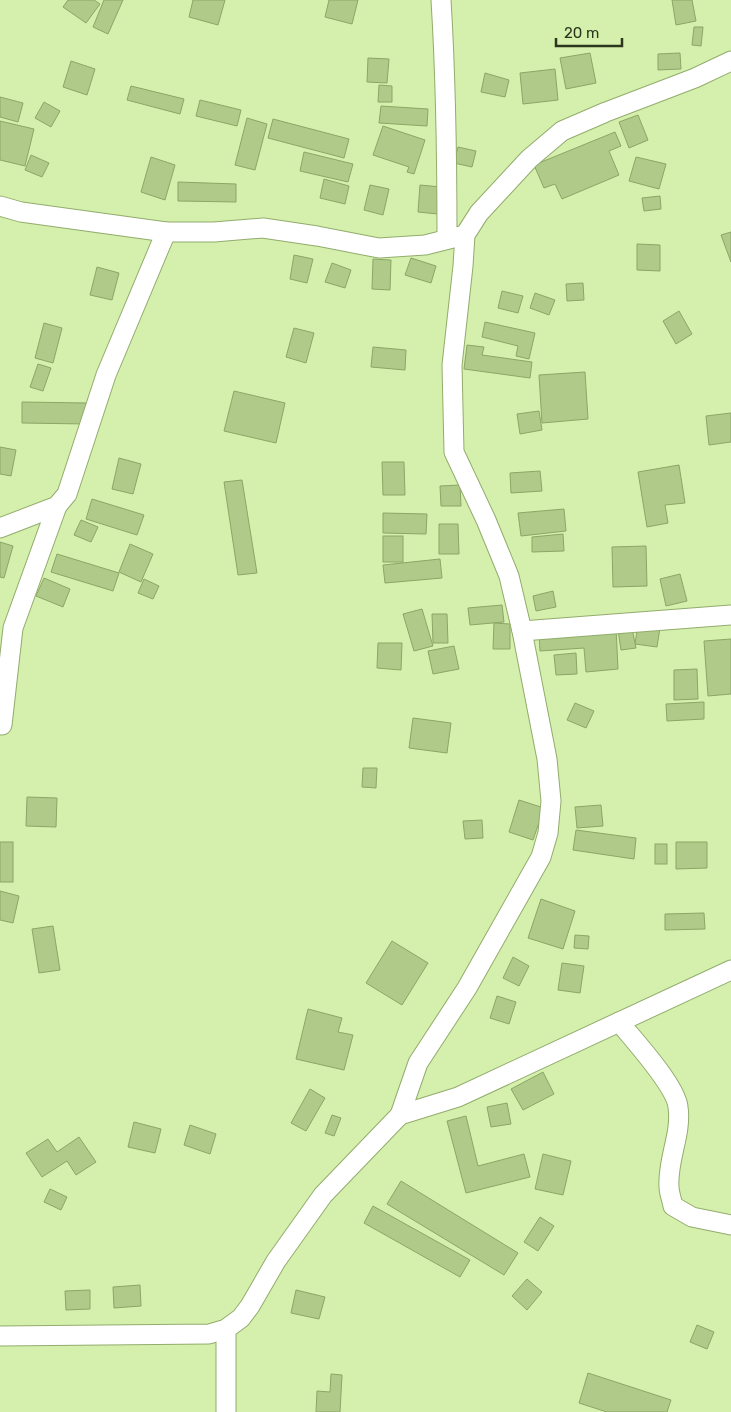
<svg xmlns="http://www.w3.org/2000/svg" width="731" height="1412" viewBox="0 0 731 1412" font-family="Rubik,sans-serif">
<rect width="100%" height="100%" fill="#d4f0ac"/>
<g fill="#b0cb89" stroke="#8ca665">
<polygon points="68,0 94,0 100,4 86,23 63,7"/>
<polygon points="104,0 123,0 108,34 93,27"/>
<polygon points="193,0 225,0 218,25 189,17"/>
<polygon points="329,0 358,0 352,24 325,17"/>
<polygon points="672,0 692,0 696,21 676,25"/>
<polygon points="694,27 703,27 701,46 692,45"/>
<polygon points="590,53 596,83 566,89 560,58"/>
<polygon points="680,53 681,69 658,70 658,54"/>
<polygon points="368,58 389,59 387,83 367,82"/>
<polygon points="71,61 95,69 87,95 63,87"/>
<polygon points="555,69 558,100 523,104 520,73"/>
<polygon points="485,73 509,80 505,97 481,92"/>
<polygon points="379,85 392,86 392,102 378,102"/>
<polygon points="131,86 184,99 180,114 127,100"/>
<polygon points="0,97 23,103 18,122 0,117"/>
<polygon points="200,100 241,110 237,126 196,116"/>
<polygon points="44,102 60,111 51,127 35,118"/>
<polygon points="381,106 428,109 427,126 379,123"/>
<polygon points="638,115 648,140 629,148 619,122"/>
<polygon points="247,118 267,124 255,170 235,165"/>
<polygon points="273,119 349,139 344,158 268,138"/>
<polygon points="0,121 34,129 25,166 0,160"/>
<polygon points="383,126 425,140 414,174 407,172 409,167 373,155"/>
<polygon points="615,132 621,146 609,151 619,175 562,199 555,184 544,188 534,165"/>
<polygon points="458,147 476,151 472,167 454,163"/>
<polygon points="304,152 353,164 348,182 300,171"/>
<polygon points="31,155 49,163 42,177 25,170"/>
<polygon points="151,157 175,165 165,200 141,192"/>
<polygon points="636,157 666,164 659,189 629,181"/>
<polygon points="324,179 349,186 345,204 320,198"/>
<polygon points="178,182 236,184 236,202 178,201"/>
<polygon points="370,185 389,189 383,215 364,210"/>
<polygon points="420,185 441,187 438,214 418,212"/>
<polygon points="660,196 661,209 644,211 642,198"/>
<polygon points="731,232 731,262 721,235"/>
<polygon points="637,244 660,245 660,271 637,270"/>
<polygon points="294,255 313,259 307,283 290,279"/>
<polygon points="411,258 436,266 431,283 405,275"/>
<polygon points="373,259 391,260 390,290 372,289"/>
<polygon points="332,263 351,270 345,288 325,282"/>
<polygon points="97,267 119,273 112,300 90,295"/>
<polygon points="583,283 584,300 567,301 566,284"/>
<polygon points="502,291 523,296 518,313 498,308"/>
<polygon points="535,293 555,300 549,315 530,308"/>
<polygon points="679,311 692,334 676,344 663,321"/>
<polygon points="485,322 535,333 529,359 516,356 518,346 482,337"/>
<polygon points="44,323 62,328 53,363 35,358"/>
<polygon points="294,328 314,333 306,363 286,357"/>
<polygon points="467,345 484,347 482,355 532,362 530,378 464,369"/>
<polygon points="373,347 406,350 405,370 371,367"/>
<polygon points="38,364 51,368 43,391 30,387"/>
<polygon points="585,372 588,419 542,423 539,375"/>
<polygon points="234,391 285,403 276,443 224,431"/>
<polygon points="22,402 87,403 87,424 22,423"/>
<polygon points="539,411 542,430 520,434 517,414"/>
<polygon points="731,413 731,442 709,445 706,416"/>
<polygon points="0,447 16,450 11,476 0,474"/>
<polygon points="119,458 141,464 133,494 112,489"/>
<polygon points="382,462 404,462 405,495 383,495"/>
<polygon points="679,465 685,503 665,505 668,523 647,527 638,472"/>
<polygon points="540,471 542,491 511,493 510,473"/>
<polygon points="242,480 257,573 238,575 224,482"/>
<polygon points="460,485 461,506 441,506 440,486"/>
<polygon points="92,499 144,515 137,535 86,519"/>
<polygon points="564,509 566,531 521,536 518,513"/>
<polygon points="383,513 427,514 426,534 383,533"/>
<polygon points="81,520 98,527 91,542 74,535"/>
<polygon points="439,524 458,524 459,554 439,554"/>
<polygon points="563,534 564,551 532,552 532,537"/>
<rect x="383" y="536" width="20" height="26"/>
<polygon points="0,542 13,546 4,578 0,577"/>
<polygon points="130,544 153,554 141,582 119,572"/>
<polygon points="646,546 647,586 613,587 612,547"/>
<polygon points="57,554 119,573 113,591 51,572"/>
<polygon points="440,559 442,578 385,583 383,565"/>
<polygon points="680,574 687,601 666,606 660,579"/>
<polygon points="44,578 70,589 63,607 36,596"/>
<polygon points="144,579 159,586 153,599 138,593"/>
<polygon points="553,591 556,607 536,611 533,596"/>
<polygon points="502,605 504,622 470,625 468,608"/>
<polygon points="422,609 433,646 414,651 403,614"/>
<polygon points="432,614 447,614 448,643 433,643"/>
<polygon points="494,623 510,624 510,649 493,649"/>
<polygon points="638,624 660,628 657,647 635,644"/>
<polygon points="616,628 618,669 586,672 584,648 540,651 539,633"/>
<polygon points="632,628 636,648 621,650 618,630"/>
<polygon points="731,639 731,694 708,696 704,641"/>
<polygon points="378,643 402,643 401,670 377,668"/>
<polygon points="454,646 459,669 433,674 428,651"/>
<polygon points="576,653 577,674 556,675 554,655"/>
<polygon points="697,669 698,699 674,700 674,670"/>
<polygon points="704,702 704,719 667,721 666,704"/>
<polygon points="575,703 594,711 586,728 567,720"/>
<polygon points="413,718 451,723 447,753 409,748"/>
<polygon points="363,768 377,768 376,788 362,787"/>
<polygon points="27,797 57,798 56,827 26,826"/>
<polygon points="519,800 544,808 533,840 509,832"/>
<polygon points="601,805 603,826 577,828 575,807"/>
<polygon points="482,820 483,838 465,839 463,821"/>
<polygon points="576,830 636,838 634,859 573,850"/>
<rect x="0" y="842" width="13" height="40"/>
<polygon points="676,842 707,842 707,868 676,869"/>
<rect x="655" y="844" width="12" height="20"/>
<polygon points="0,891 19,896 13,923 0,920"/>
<polygon points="541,899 575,911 563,949 528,938"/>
<polygon points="704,913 705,929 665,930 665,914"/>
<polygon points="53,926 60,970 39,973 32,929"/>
<polygon points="575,935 589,936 588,949 574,948"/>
<polygon points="392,941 428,963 402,1005 366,983"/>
<polygon points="513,957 529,966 519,986 503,978"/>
<polygon points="562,963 584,966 580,993 558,990"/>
<polygon points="497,996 516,1002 509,1024 490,1018"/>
<polygon points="308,1009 342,1018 338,1032 353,1035 344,1070 296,1059"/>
<polygon points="543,1072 554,1094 523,1110 511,1089"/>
<polygon points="310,1089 325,1098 306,1131 291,1123"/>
<polygon points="507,1103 511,1124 491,1127 487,1107"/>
<polygon points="332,1115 341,1118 334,1136 325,1133"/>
<polygon points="466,1116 478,1166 524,1154 530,1177 466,1193 447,1121"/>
<polygon points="134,1122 161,1129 155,1153 128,1147"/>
<polygon points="190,1125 216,1134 210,1154 184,1145"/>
<polygon points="79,1137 96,1162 76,1175 67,1161 42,1177 26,1153 48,1139 57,1152"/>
<polygon points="543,1154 571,1161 563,1195 535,1189"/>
<polygon points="401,1181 518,1253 504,1275 387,1204"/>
<polygon points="50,1189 67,1197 61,1210 44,1202"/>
<polygon points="373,1206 470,1260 460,1277 364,1223"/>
<polygon points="540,1217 554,1226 538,1251 524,1242"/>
<polygon points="527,1279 542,1292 527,1310 512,1296"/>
<polygon points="140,1285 141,1306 114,1308 113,1287"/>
<polygon points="90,1290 90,1309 66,1310 65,1291"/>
<polygon points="296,1290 325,1297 319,1319 291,1313"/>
<polygon points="697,1325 714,1332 707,1349 690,1342"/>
<polygon points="588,1373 671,1400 667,1412 607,1412 579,1403"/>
<polygon points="331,1374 342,1375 340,1412 316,1412 317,1391 330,1392"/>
</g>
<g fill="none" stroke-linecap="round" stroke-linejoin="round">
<defs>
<g id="minor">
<path d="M 441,0 C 446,80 447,159 447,239"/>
<polyline points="0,206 21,212 166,232 214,232 263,228 317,236 379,248 425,245 465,235"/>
<polyline points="0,528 57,506 67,494 106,375 166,232"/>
<polyline points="522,631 731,615"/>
<polyline points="2,725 13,628 57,506"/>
<path d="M 619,1022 C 634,1040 676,1086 678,1107 C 682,1134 667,1160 669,1187 C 669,1193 672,1200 673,1206 L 692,1217 L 731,1225"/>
<polyline points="400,1115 458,1097 731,970"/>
<polyline points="0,1336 209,1334 226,1329 241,1318 250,1306 276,1261 323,1195 400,1115 418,1063 467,988 541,857 548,833 551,801 547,759 522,631 509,576 486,520 454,452 452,365 463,266 465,235 479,213 529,159 562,131 606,112 695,78 731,61"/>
<polyline points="226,1412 226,1329"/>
</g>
</defs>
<use href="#minor" stroke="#92ac6c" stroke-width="21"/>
<use href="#minor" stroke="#fff" stroke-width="19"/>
</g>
<path d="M556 38v8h66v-8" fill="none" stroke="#2c361c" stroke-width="2.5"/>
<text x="564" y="38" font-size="15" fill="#2c361c" stroke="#d4f0ac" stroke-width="4" paint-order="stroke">20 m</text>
</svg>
